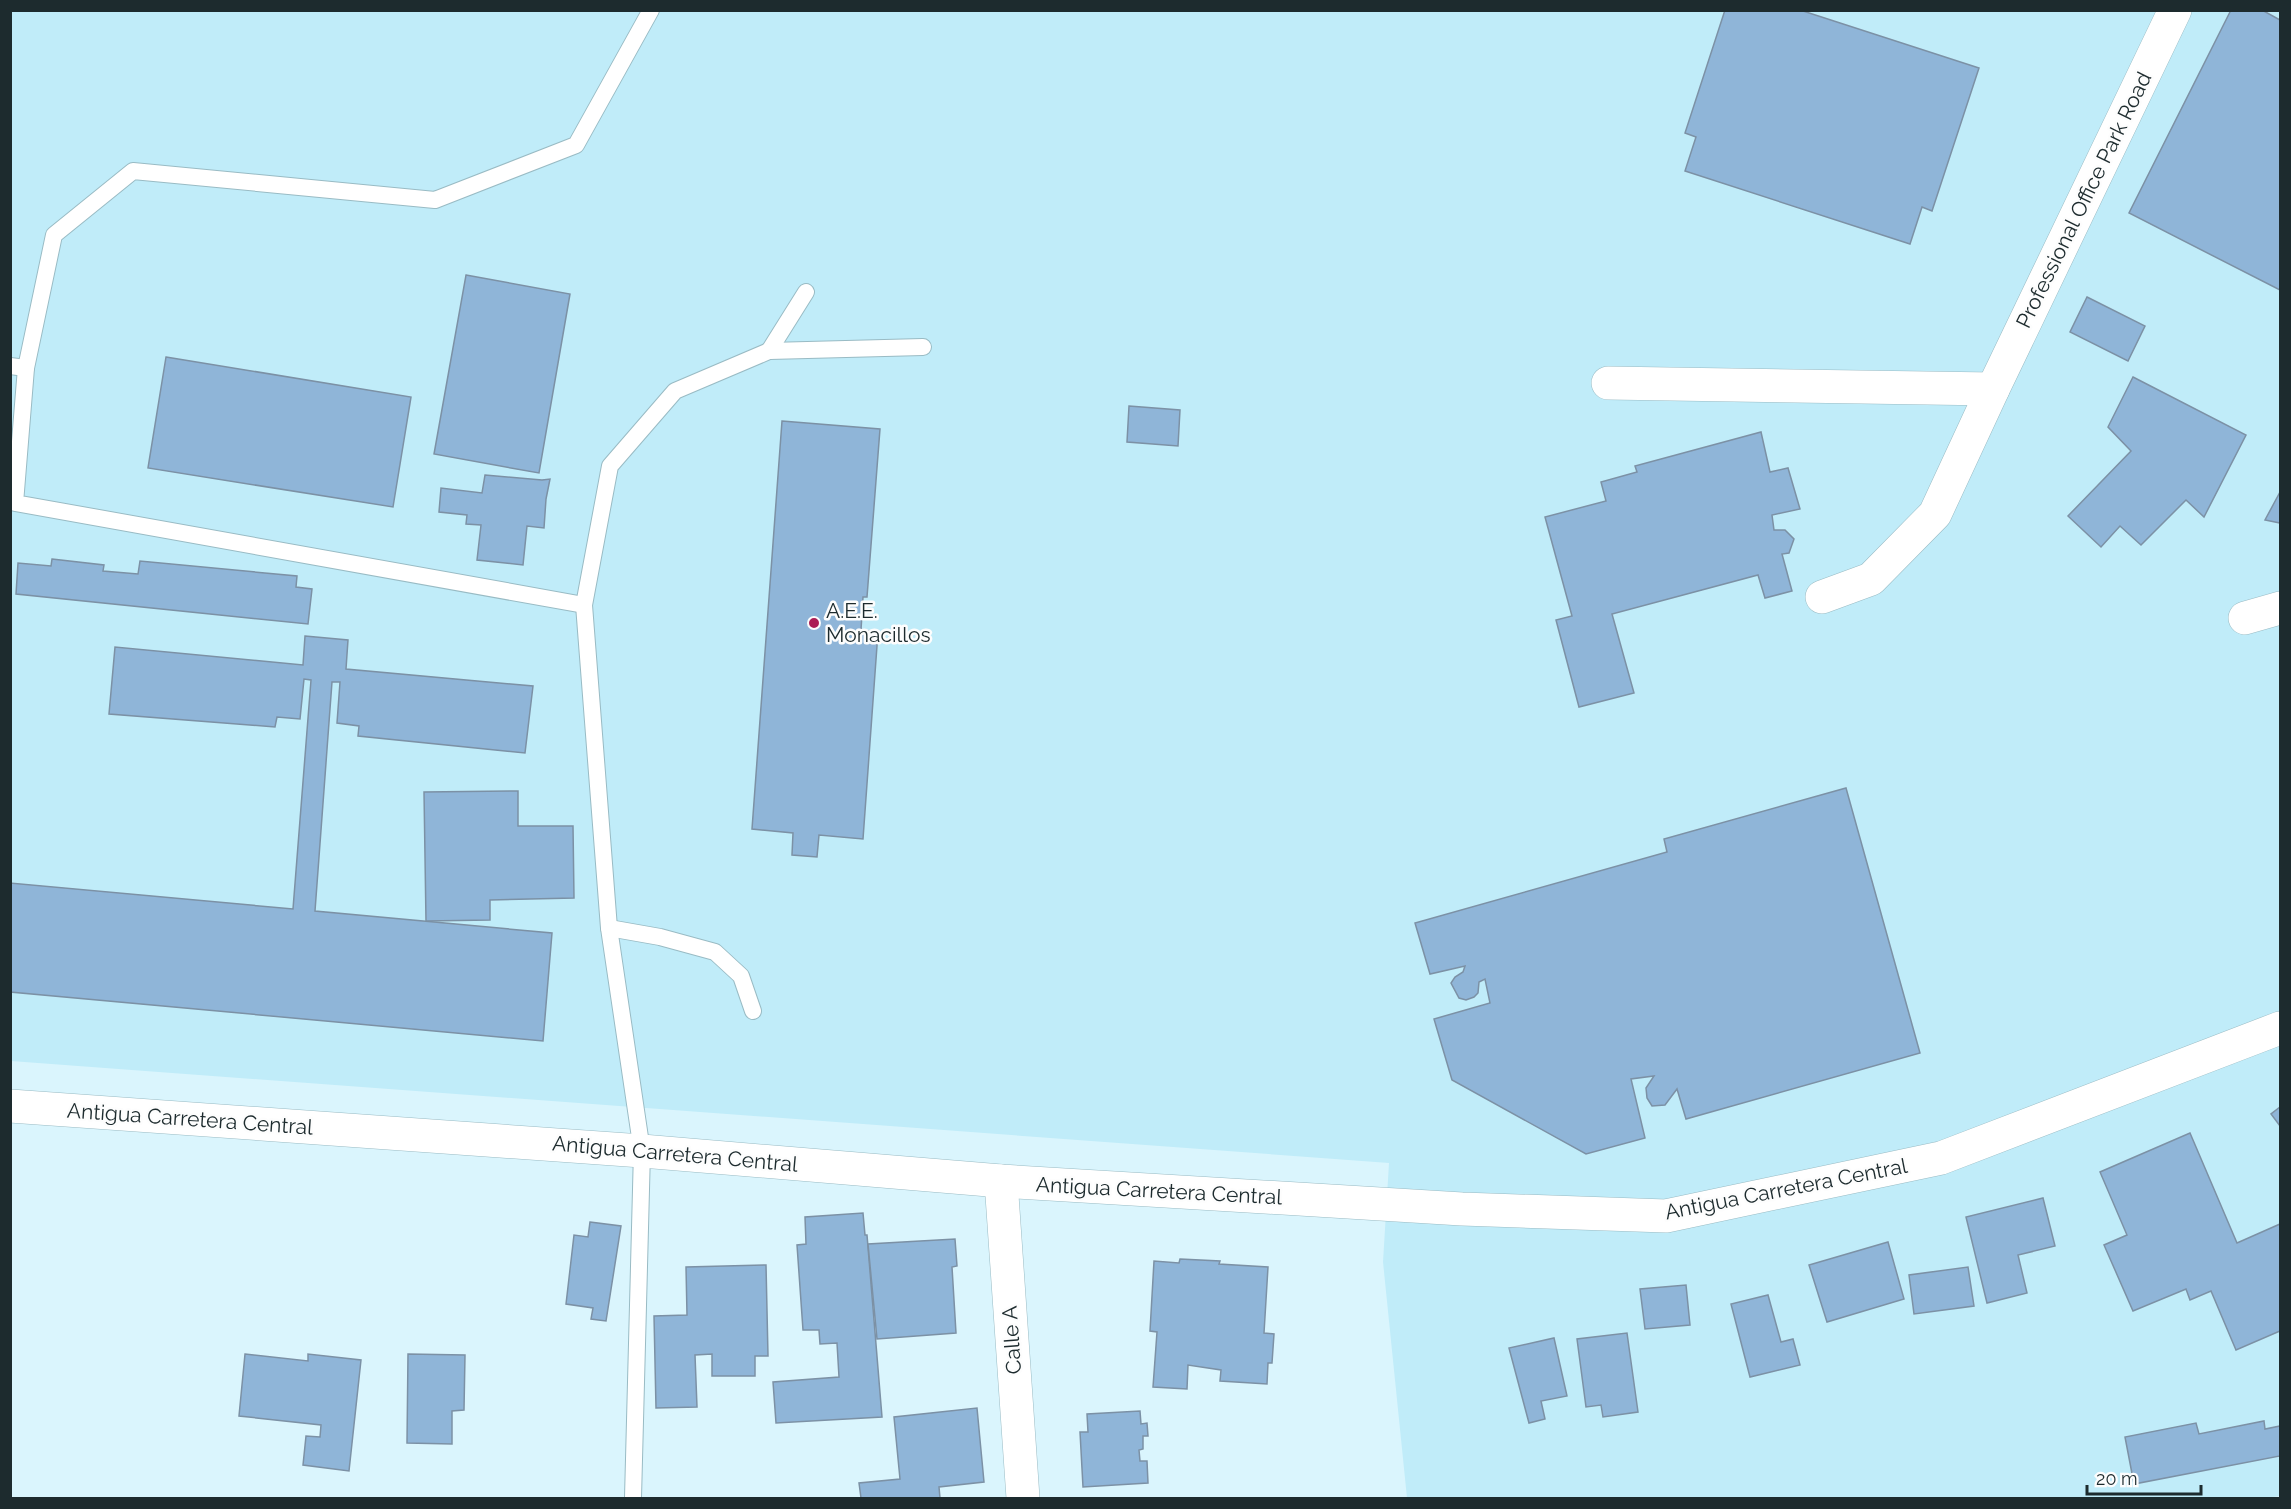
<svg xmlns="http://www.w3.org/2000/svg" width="2291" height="1509" viewBox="0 0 2291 1509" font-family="Raleway,sans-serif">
<rect width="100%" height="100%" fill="#daf5fd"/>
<polygon fill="#c0ecf9" points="10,11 2280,11 2280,1496 2266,1498 1407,1498 1383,1262 1389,1163 11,1061"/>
<g fill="#8fb5d8" stroke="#7c91a5" stroke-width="1.5">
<polygon points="1725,10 1800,10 1979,68 1932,211 1922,207 1910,244 1685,171 1696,137 1685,133"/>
<polygon points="2231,10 2262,10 2280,20 2280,290 2129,213"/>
<polygon points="466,275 570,294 539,473 434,454"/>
<polygon points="2087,297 2145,326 2128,361 2070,332"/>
<polygon points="166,357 411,397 393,507 148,468"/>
<polygon points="2133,377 2246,435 2204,517 2186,500 2141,545 2120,526 2101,547 2068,516 2131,451 2108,427"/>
<polygon points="1129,406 1180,410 1178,446 1127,442"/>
<polygon points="782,421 880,429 867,597 863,597 861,630 878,632 863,839 819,835 817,857 792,855 793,833 752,829"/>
<polygon points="1761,432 1770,472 1788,468 1800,509 1772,515 1774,530 1785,530 1794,539 1789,553 1782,554 1792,591 1765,598 1758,575 1612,614 1634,693 1579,707 1556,620 1572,616 1545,517 1606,501 1601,482 1637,472 1635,466"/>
<polygon points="485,475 542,480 550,479 546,499 544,528 527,526 523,565 477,560 481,525 466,524 467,515 439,512 441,488 482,493"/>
<polygon points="2280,492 2280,523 2265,520"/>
<polygon points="52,559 104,565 103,571 138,574 140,561 297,576 296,587 312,589 308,624 16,594 18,563 51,566"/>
<polygon points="305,636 348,640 346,669 533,686 525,753 358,736 359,726 337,723 340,682 332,682 315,911 552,933 543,1041 10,992 10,883 293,909 311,680 304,679 300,719 277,717 275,727 109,714 115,647 303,665"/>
<polygon points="1846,788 1920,1053 1686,1119 1677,1089 1665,1105 1652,1106 1647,1098 1646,1088 1654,1076 1631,1079 1645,1138 1586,1154 1452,1080 1434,1019 1490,1003 1485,979 1479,982 1478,993 1474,997 1466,1000 1459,998 1451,983 1455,977 1463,972 1465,966 1430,974 1415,923 1667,852 1664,839"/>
<polygon points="518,791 518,826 573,826 574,898 490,900 490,920 426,921 424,792"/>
<polygon points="2280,1107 2280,1126 2271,1114"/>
<polygon points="2190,1133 2237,1243 2280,1224 2280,1331 2236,1350 2211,1291 2190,1300 2186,1289 2133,1311 2104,1245 2127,1235 2100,1172"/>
<polygon points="2043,1198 2055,1246 2018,1255 2027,1293 1987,1303 1966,1217"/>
<polygon points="863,1213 865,1235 867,1235 882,1417 776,1423 773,1382 839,1377 837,1343 820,1344 819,1330 803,1330 797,1245 806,1244 805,1217"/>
<polygon points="590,1222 621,1226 606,1321 591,1319 593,1308 566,1304 574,1235 588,1237"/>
<polygon points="955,1239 957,1266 952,1267 956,1333 877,1339 868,1244"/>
<polygon points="1888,1242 1904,1299 1827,1322 1809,1265"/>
<polygon points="1180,1259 1220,1261 1219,1264 1268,1267 1264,1333 1274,1334 1272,1363 1268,1363 1267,1384 1220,1381 1221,1370 1188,1365 1187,1389 1153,1387 1157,1332 1150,1331 1154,1261 1179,1263"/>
<polygon points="766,1265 768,1356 755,1356 755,1376 712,1376 712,1354 695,1355 697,1407 656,1408 654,1316 687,1315 686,1267"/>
<polygon points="1968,1267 1974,1306 1914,1314 1909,1275"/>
<polygon points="1686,1285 1690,1325 1645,1329 1640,1289"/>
<polygon points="1768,1295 1781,1342 1793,1339 1800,1365 1750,1377 1731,1304"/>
<polygon points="1627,1333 1638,1412 1603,1417 1601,1405 1586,1407 1577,1339"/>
<polygon points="1554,1338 1567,1396 1541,1401 1545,1419 1529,1423 1509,1348"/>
<polygon points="245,1354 308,1361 308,1354 361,1360 349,1471 303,1465 306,1436 320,1437 321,1425 239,1416"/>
<polygon points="408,1354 465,1355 464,1410 452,1411 452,1444 407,1443"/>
<polygon points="977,1408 984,1482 939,1487 940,1498 861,1498 859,1483 900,1479 894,1417"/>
<polygon points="1140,1411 1141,1424 1147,1423 1148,1436 1143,1436 1143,1449 1139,1450 1140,1461 1147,1461 1148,1483 1083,1487 1080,1432 1088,1432 1087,1414"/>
<polygon points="2264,1421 2265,1429 2280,1426 2280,1456 2134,1484 2125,1437 2196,1423 2199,1434"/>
</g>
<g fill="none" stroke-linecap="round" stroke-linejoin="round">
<defs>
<g id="lane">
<polyline points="769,351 806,292"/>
<polyline points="10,366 26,368"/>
<polyline points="584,605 15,503 26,368 54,235 133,171 435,200 576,145 651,10"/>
<polyline points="609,928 660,937 715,952 741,976 753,1011"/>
<polyline points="633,1498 642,1151 609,928 584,605 610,466 675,391 769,351 923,347"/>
</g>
<g id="street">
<polyline points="1608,383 1993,389"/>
<polyline points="1822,597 1871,579 1935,514 1993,389 2175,10"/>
<polyline points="2245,618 2280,608"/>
<polyline points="1001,1181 1023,1498"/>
</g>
<polyline id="secondary" points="10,1106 642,1151 1001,1181 1462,1209 1666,1216 1941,1158 2280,1028"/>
</defs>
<use href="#lane" stroke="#99bbc4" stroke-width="18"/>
<use href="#street" stroke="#99bbc4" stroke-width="34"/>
<use href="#secondary" stroke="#99bbc4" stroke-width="34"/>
<use href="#lane" stroke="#fff" stroke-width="16"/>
<use href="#street" stroke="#fff" stroke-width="33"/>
<use href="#secondary" stroke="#fff" stroke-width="33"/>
</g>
<circle fill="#ac1c54" stroke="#fdfdfd" stroke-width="2" cx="814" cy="623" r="6"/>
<g text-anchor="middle" stroke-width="5" stroke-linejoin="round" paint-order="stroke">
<g font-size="21" fill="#1d2b2e" stroke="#fdfdfd">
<text transform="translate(2084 200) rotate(-64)" y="7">Professional Office Park Road</text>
<text transform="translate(190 1119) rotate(4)" y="7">Antigua Carretera Central</text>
<text transform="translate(675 1154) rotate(5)" y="7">Antigua Carretera Central</text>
<text transform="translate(1786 1189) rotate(-11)" y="7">Antigua Carretera Central</text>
<text transform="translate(1159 1191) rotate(3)" y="7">Antigua Carretera Central</text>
<text transform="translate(1012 1340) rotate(-94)" y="7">Calle A</text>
</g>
<g font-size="21" fill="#1d2b2e" stroke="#fdfdfd" text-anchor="start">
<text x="826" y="618">A.E.E.<tspan x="826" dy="24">Monacillos</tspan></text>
</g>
</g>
<rect width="2291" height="1509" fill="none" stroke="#1d2b2e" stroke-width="24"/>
<path d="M2087 1485v9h114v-9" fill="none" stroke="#1d2b2e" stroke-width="3"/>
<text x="2096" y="1485" font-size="18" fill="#1d2b2e" stroke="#fdfdfd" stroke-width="4.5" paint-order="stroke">20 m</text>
</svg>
